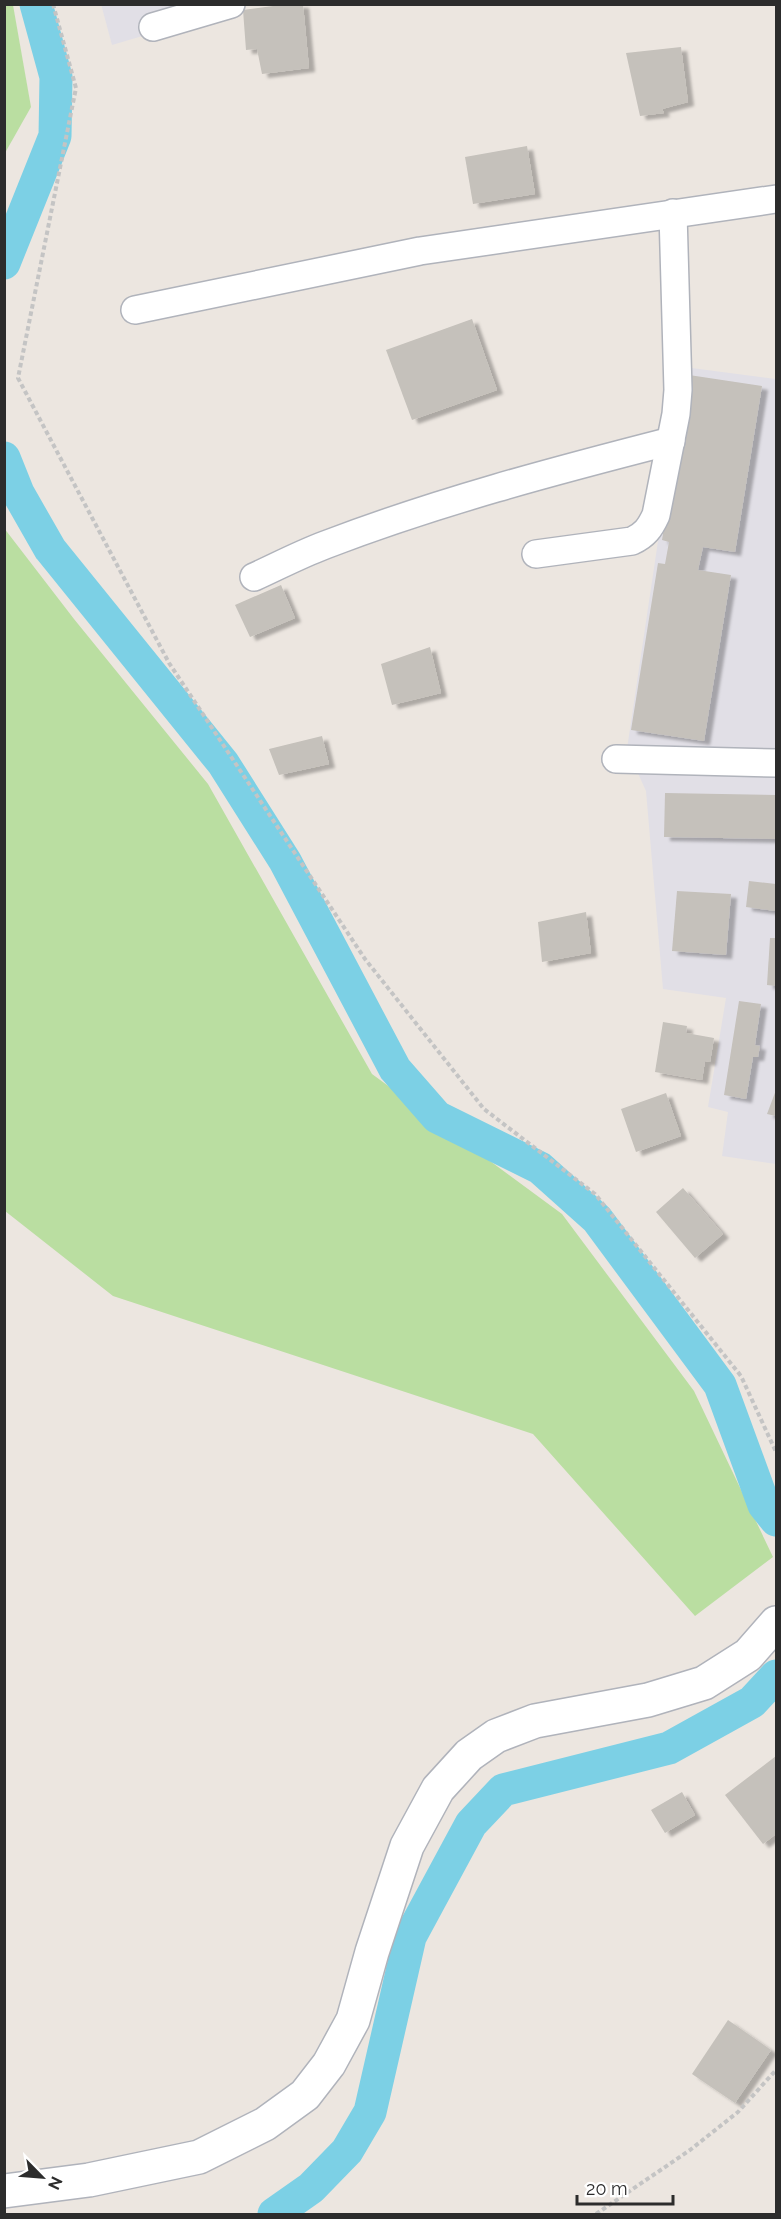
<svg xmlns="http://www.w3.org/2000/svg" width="781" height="2219" viewBox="0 0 781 2219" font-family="Raleway,sans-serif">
<defs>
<filter id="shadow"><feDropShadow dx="6" dy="4" stdDeviation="1.5" flood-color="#0004"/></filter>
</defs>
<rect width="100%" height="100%" fill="#ece6e0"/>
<g fill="#e1dfe6">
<polygon points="101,4 247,5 112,45"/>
<polygon points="684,367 776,379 776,1164 722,1156 728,1112 708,1107 726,998 663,989 646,791 627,749"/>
</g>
<g fill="#badea1">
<polygon points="5,4 13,5 31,107 5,153"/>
<polygon points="4,528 74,619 208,784 372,1074 562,1214 694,1391 773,1557 695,1616 533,1434 113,1296 5,1211"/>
</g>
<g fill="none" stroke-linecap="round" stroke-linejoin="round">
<g stroke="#7cd0e5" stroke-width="33">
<polyline points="4,263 55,136 56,77 36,4"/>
<polyline points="4,458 18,493 50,549 223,763 285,861 395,1069 437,1117 540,1168 597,1219 720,1385 764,1505 776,1520"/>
<polyline points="274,2214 311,2188 347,2151 370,2112 410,1937 471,1824 503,1790 669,1748 752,1702 776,1676"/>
</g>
</g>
<g fill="#c5c1bb" filter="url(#shadow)">
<polygon points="288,4 303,4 309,68 262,74 257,49 246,50 243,10"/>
<polygon points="681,47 688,102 662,109 664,113 640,116 626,53"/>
<polygon points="527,146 535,194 473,204 465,157"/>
<polygon points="472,319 497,390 412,420 386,350"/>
<polygon points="689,375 762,386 735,552 703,547 698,570 731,575 704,741 631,730 658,563 665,564 669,542 662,540"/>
<polygon points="281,585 295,618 250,637 235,605"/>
<polygon points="430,647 441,693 392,705 381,664"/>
<polygon points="322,736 329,764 279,775 269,749"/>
<polygon points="665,793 776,795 776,839 664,837"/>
<polygon points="749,881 776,884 776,911 746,907"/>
<polygon points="677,891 731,894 726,955 672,951"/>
<polygon points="586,912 591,953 542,962 538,922"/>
<polygon points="770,938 776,938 776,986 767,985"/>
<polygon points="739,1001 761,1004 755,1045 760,1046 758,1057 753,1057 746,1099 724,1095"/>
<polygon points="663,1022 687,1026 686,1033 714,1038 710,1062 705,1061 702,1080 655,1072"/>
<polygon points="776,1090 776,1116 767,1114"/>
<polygon points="666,1093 681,1136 636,1152 621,1109"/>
<polygon points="683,1188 723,1234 695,1258 656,1212"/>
<polygon points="776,1756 776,1834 763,1844 725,1795"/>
<polygon points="682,1792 695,1815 665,1833 651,1810"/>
<polygon points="728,2020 771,2050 735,2103 692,2074"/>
</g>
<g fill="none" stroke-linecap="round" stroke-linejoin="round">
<defs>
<g id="minor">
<polyline points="153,27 231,4"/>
<polyline points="135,310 420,251 776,199"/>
<path d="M 536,554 L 632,541 C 645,535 650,528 656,515 L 676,414 L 678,390 L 673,213"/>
<path d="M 254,577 C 278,566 301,554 325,545 C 437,502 554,471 671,441"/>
<polyline points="616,759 776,763"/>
</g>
<polyline id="secondary" points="4,2191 89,2180 199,2157 265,2124 305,2095 329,2064 353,2020 372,1952 407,1846 438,1789 469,1755 496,1736 535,1721 648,1700 704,1683 748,1655 776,1623"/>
</defs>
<use href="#minor" stroke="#b0b3bb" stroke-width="30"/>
<use href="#secondary" stroke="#b0b3bb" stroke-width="36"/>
<g stroke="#c4c4c4" stroke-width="4" stroke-dasharray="4.5 3" stroke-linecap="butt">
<polyline points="53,4 76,88 18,378 169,663 365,959 484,1109 595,1194 741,1376 776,1452"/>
<polyline points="596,2214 690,2150 738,2112 776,2070"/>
</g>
<use href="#minor" stroke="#fff" stroke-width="27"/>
<use href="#secondary" stroke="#fff" stroke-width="33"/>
</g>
<rect width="781" height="2219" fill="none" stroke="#2c2c2c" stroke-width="12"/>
<g transform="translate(42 2177) rotate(115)" stroke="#ffffff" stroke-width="4.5" paint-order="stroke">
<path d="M0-4.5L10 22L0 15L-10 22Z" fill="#2c2c2c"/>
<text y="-9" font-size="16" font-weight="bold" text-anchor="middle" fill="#2c2c2c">N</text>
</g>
<path d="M577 2195v9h96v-9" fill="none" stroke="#2c2c2c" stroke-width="3"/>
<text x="586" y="2195" font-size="18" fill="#2c2c2c" stroke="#ffffff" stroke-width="4.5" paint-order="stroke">20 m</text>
</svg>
